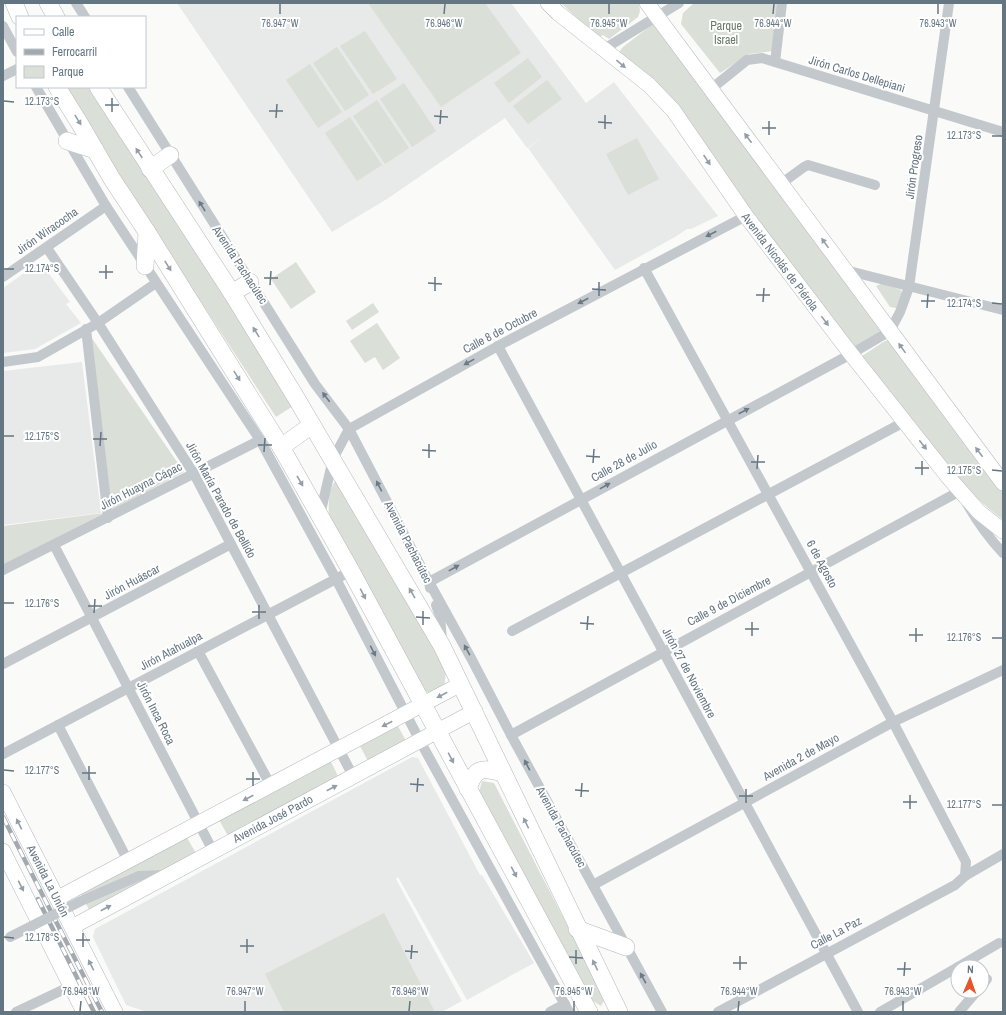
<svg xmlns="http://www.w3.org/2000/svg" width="1006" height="1015" viewBox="0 0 1006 1015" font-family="'Archivo Narrow',sans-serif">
<rect width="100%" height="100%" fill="#fafaf8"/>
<g fill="#e8e9e9">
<polygon points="177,3 511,3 586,103 614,82 718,216 691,229 687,229 675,237 615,270 528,148 545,135 527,148 505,118 387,199 332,232"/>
<polygon points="40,262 70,302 66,304 81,323 35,349 3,353 3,288"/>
<polygon points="82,362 101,513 3,525 3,371"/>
<polygon points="412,757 418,758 480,875 482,875 534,963 467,1000 398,877 396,879 462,1001 442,1012 147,1012 126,1005 93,937 95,929"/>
</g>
<g fill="#dadfd7">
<polygon points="368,3 485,3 521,53 441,107"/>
<polygon points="561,3 639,3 640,11 638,17 609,39 603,35 598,38"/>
<polygon points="694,3 778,3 773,51 749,54 720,73 681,24 683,13"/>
<polygon points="653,24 657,24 882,330 855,346 851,345 619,52 623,47"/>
<polygon points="365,31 397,79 373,94 340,46"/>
<polygon points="337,47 369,95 345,111 313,63"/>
<polygon points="528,58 542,77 509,103 494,83"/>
<polygon points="310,64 342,112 318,128 286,80"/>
<polygon points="547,80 562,99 528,124 513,106"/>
<polygon points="404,83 436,131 412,147 380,99"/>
<polygon points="61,87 93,87 140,164 293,406 276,417"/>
<polygon points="377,100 409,148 385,164 353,116"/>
<polygon points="350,117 382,165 357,181 325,133"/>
<polygon points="637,138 659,179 628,195 606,154"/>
<polygon points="296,262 316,292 291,309 271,279"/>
<polygon points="883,283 901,290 903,295 896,308 890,307 876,286"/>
<polygon points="373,303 379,312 352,330 346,321"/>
<polygon points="377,323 400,358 383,370 375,357 365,363 350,341"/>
<polygon points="89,334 184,472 112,510"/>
<path d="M 885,341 L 889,341 L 1003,490 L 1003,520 C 945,476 905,413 862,356 Z"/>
<path d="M 336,480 L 446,670 L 444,690 L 432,695 L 419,686 L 329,514 C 328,504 329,488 336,480 Z"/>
<polygon points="104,513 3,565 3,526"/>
<polygon points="398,726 407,743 369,763 360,746"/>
<polygon points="330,760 339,778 228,836 218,818"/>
<polygon points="482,781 494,783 605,999 601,1006 593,1001 479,792"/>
<polygon points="186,836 197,855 91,913 80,893"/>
<polygon points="384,913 434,1010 431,1012 284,1012 265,974"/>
</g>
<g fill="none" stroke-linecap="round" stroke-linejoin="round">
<defs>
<g id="secondary">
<polyline points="548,3 558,13 649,85 673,110 746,216 851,354 949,478 979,512 1003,531"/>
<polyline points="647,3 1003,483"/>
<polyline points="3,792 115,1012"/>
<polyline points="3,851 84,1012"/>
<polyline points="58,898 461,684"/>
<polyline points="72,927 475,711"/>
</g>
<g id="primary">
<polyline points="14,3 20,17"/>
<polyline points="48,3 56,17"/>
<polyline points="57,87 80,124 112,179 147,232 281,447 351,571 589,1012"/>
<polyline points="98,87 232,293 295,396 442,646 619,1012"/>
<polyline points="67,141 95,150"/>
<polyline points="150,169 170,155"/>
<polyline points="145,266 147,232"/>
<polyline points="232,293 250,282"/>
<polyline points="281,447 312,425"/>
<path d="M 468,789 C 475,768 481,767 502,773"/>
<polyline points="577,929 626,947"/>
</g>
</defs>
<use href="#secondary" stroke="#b3babf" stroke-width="16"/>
<use href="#primary" stroke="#b5babe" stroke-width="18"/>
<g stroke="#c3c8cc" stroke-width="10">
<polyline points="76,3 85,17"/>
<polyline points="3,26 17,52"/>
<polyline points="604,49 679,3"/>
<polyline points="775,62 782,3"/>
<polyline points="3,76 17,69"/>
<polyline points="36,87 106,206 260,440 336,579 420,741 569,1012"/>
<polyline points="128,87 315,384 349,429 429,582 471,658 511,735 662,1012"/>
<polyline points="711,89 747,60 762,58 1003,132"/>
<polyline points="782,183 804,167 808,165 875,185"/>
<polyline points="47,248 98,323 194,474 353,776"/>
<polyline points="644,268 893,722 966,862 965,876"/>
<polyline points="845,270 1003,310"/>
<polyline points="3,277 106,206"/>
<polyline points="86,329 108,518"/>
<polyline points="498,346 858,1012"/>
<polyline points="3,362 38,357 98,323 156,283"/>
<polyline points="320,515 333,459 349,429 498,346 746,216"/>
<polyline points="54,545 213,851"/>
<polyline points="3,570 260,440"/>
<polyline points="430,588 429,582 851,354 890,331 900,312 909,287 949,3"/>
<polyline points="436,605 440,616 442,640"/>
<polyline points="512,631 904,422"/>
<polyline points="198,651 271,786"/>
<polyline points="3,664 231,544"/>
<polyline points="58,725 128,861"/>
<path d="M 511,735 L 960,491 C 972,514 985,534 1003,553"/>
<polyline points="3,754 351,571"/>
<polyline points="139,876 165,875"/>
<polyline points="593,885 893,722 1003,670"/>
<polyline points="958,967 999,943"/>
<polyline points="982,985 987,979"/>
<polyline points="16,1012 71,986"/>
<polyline points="550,1012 565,1004"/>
<polyline points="718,1012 955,885 965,876 1003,854"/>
<polyline points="880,1012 958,967"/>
<polyline points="959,1012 977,991"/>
</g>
<use href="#secondary" stroke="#fff" stroke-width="15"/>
<use href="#primary" stroke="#fff" stroke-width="17"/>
<defs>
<g id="rail">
<polyline points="3,817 102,1012"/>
<polyline points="38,899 94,1012"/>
</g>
</defs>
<use href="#rail" stroke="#a2aab0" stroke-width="4.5"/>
<use href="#rail" stroke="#fff" stroke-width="3" stroke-dasharray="9" stroke-linecap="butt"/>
<polyline stroke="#c3c8cc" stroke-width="10" points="10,937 81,901 139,876"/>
</g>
<defs><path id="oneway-solid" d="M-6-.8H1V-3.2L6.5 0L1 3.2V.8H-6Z"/></defs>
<g fill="#939fa8">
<use href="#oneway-solid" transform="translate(621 64) rotate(40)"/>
<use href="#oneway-solid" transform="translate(78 120) rotate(58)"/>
<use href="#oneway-solid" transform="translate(748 138) rotate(-127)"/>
<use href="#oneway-solid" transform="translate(139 153) rotate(-123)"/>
<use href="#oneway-solid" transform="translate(707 160) rotate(56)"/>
<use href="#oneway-solid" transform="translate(825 243) rotate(-126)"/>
<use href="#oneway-solid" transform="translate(168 266) rotate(58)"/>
<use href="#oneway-solid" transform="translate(825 321) rotate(53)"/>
<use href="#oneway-solid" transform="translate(256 332) rotate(-122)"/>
<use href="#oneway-solid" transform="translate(902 348) rotate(-126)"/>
<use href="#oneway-solid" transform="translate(237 376) rotate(58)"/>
<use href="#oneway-solid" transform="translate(923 445) rotate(52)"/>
<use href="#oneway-solid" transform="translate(979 452) rotate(-127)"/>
<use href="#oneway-solid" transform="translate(300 481) rotate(60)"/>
<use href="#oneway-solid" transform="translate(412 593) rotate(-120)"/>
<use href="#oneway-solid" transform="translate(363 594) rotate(63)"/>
<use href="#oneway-solid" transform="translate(442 695) rotate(152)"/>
<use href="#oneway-solid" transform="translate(387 724) rotate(152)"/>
<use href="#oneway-solid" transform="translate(451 758) rotate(62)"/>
<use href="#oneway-solid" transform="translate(332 788) rotate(-28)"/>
<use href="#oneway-solid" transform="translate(248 798) rotate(152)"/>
<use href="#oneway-solid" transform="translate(526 823) rotate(-116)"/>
<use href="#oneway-solid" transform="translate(19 824) rotate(-117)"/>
<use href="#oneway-solid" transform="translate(514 872) rotate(62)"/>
<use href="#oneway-solid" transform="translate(21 886) rotate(63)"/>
<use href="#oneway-solid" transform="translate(106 908) rotate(-28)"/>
<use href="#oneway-solid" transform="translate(91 965) rotate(-117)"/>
<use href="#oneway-solid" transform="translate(595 965) rotate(-116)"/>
</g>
<g fill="#6a7a87">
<use href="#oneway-solid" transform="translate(202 206) rotate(-122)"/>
<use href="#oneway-solid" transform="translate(711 234) rotate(153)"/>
<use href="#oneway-solid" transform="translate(583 301) rotate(152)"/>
<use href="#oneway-solid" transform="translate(469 362) rotate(151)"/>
<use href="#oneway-solid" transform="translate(326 397) rotate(-127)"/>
<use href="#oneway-solid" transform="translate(744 411) rotate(-28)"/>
<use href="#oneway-solid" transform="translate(379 486) rotate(-117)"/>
<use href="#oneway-solid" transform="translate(605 486) rotate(-29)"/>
<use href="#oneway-solid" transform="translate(454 568) rotate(-29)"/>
<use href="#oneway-solid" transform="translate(467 650) rotate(-119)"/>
<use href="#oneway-solid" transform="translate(373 651) rotate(63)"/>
<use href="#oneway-solid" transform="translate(527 765) rotate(-118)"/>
<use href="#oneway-solid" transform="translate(643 978) rotate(-119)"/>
</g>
<path fill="none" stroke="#657683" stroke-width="1.5" d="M 280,14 L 280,4M 444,14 L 445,4M 609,14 L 609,4M 773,14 L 774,4M 938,14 L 938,4M 4,101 L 14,102M 105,105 L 119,105M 269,111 L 283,111M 112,112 L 112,98M 434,116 L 448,117M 276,118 L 277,104M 598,122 L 612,123M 440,124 L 441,110M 762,128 L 776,128M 605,129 L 605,115M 769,135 L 769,121M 992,136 L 1002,136M 4,269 L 14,269M 99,272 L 113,272M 264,278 L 278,278M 106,279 L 106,265M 428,283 L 442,284M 270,285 L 271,271M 592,289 L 606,290M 435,291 L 435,277M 756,295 L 770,295M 599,296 L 599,282M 921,301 L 935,301M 763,302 L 764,288M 992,303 L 1002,304M 927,308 L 928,294M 4,436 L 14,436M 93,439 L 107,439M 258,445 L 272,445M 100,446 L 101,432M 422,450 L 436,451M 264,452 L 265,438M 586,456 L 600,457M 429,458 L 429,444M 751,462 L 765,462M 593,463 L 594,449M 915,468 L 929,468M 757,469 L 758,455M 992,470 L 1002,471M 922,475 L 922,461M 4,603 L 14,603M 88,606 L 102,606M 252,612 L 266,612M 94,613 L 95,599M 416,617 L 430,618M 259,619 L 259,605M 580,623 L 594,624M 423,625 L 423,611M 745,629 L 759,629M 587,630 L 588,616M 909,635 L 923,635M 752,636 L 752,622M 992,638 L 1002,638M 916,642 L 916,628M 4,770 L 14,771M 82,773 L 96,773M 246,779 L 260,779M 89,780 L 89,766M 410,784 L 424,785M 253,786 L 253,772M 575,790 L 589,791M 417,792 L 418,778M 739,796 L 753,796M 581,797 L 582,783M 903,802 L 917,802M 746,803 L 746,789M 992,805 L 1002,805M 910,809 L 910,795M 4,937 L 14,938M 76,940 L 90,940M 240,946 L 254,946M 83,947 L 83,933M 405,951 L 418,952M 247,953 L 247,939M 569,957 L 583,958M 411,959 L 412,945M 733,963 L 747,963M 576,964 L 576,950M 897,969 L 911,969M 740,970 L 740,956M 904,976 L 905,962M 80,1011 L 81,1001M 245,1011 L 245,1001M 409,1011 L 410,1001M 574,1011 L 574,1001M 738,1011 L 739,1001M 903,1011 L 903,1001"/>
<g text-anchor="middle" stroke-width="4" stroke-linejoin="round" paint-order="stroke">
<g font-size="12" fill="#687a64" stroke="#fff">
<text x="726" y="30">Parque<tspan x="726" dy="14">Israel</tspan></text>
</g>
<g font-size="12" fill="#657683" stroke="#fff">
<text transform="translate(857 74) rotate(17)" y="4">Jirón Carlos Dellepiani</text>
<text transform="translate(914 167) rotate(-82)" y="4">Jirón Progreso</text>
<text transform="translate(47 231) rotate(-35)" y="4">Jirón Wiracocha</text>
<text transform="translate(780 262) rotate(53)" y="4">Avenida Nicolás de Piérola</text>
<text transform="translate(240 265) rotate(57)" y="4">Avenida Pachacútec</text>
<text transform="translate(500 331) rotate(-28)" y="4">Calle 8 de Octubre</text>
<text transform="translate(624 461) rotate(-29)" y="4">Calle 28 de Julio</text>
<text transform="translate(141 486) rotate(-27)" y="4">Jirón Huayna Cápac</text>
<text transform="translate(221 500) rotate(61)" y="4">Jirón María Parado de Bellido</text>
<text transform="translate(408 542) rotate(63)" y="4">Avenida Pachacútec</text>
<text transform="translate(822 564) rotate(62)" y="4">6 de Agosto</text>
<text transform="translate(132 582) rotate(-28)" y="4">Jirón Huáscar</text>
<text transform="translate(729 601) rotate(-28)" y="4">Calle 9 de Diciembre</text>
<text transform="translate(171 651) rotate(-28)" y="4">Jirón Atahualpa</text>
<text transform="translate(689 673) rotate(62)" y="4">Jirón 27 de Noviembre</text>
<text transform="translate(156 713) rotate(63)" y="4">Jirón Inca Roca</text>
<text transform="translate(801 757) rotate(-29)" y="4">Avenida 2 de Mayo</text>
<text transform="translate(273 819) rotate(-28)" y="4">Avenida José Pardo</text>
<text transform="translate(561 827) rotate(61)" y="4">Avenida Pachacútec</text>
<text transform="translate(48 881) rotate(63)" y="4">Avenida La Unión</text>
<text transform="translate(836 933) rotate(-28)" y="4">Calle La Paz</text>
</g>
</g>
<g font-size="10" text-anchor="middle" fill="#657683" stroke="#fff" stroke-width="4" stroke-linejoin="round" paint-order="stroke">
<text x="280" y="27">76.947°W</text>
<text x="444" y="27">76.946°W</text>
<text x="609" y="27">76.945°W</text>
<text x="773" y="27">76.944°W</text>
<text x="938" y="27">76.943°W</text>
<text x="42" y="105">12.173°S</text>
<text x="964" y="139">12.173°S</text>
<text x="42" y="272">12.174°S</text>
<text x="964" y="307">12.174°S</text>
<text x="42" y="440">12.175°S</text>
<text x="964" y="474">12.175°S</text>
<text x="42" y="607">12.176°S</text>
<text x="964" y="641">12.176°S</text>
<text x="42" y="774">12.177°S</text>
<text x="964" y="808">12.177°S</text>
<text x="42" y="941">12.178°S</text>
<text x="81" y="995">76.948°W</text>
<text x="245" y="995">76.947°W</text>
<text x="410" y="995">76.946°W</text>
<text x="574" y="995">76.945°W</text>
<text x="739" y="995">76.944°W</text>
<text x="903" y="995">76.943°W</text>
</g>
<rect width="1006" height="1015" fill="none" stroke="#657683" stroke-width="8"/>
<rect x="16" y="16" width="130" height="72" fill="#ffffff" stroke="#c1c8cd"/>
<rect x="24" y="29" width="20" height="6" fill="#ffffff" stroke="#c1c8cd"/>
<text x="52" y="36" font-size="12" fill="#657683">Calle</text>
<rect x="24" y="49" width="20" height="6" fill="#a2aab0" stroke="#c1c8cd"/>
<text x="52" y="56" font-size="12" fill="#657683">Ferrocarril</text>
<rect x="24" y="66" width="20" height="12" fill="#dadfd7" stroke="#c1c8cd"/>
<text x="52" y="76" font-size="12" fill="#657683">Parque</text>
<g transform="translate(970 979) rotate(2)"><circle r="19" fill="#ffffff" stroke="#c1c8cd"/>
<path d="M0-3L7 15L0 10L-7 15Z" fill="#e4572e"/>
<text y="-6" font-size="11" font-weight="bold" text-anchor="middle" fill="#657683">N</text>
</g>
</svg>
